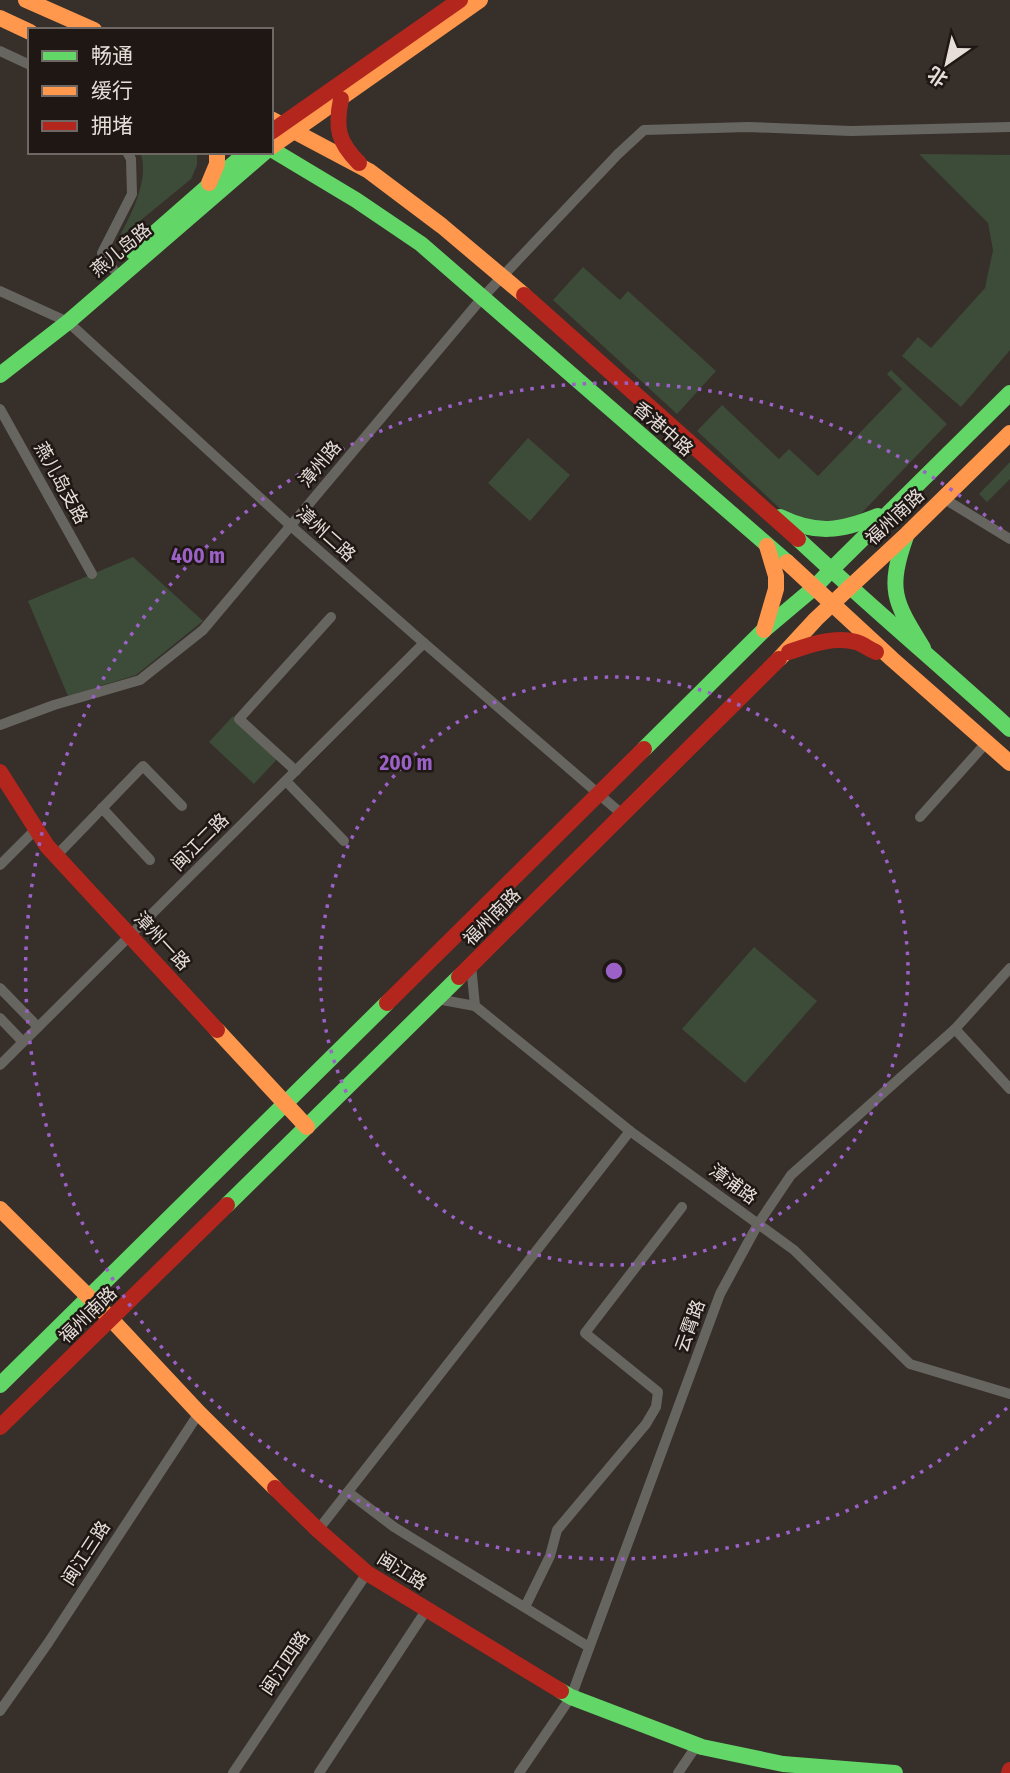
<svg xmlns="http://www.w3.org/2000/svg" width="1010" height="1773" viewBox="0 0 1010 1773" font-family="'Fira Sans Condensed','Noto Sans SC',sans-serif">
<rect width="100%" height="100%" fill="#362f2a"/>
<g fill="#3d4c38">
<path d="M 140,152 L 197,152 L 197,165 L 191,179 L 118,239 C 130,217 151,178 140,152 Z"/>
<polygon points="919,154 1010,155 1010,350 961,407 902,356 918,337 931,348 985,288 993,250 988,223"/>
<polygon points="583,267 620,300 628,291 716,371 677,414 553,300"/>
<polygon points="891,370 947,424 854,521 828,524 788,516 697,431 722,405 779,459 789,449 818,476 902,389 887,374"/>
<polygon points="528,438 570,475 530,521 488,483"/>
<polygon points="1010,462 1010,479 987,502 979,494"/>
<polygon points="133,557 203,621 136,675 68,696 28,601"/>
<polygon points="233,716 278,758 254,784 209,742"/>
<polygon points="754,947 817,1001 745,1083 682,1029"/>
</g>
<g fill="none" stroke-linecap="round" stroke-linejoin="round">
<g stroke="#676560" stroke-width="10">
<polyline points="0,51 30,65"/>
<polyline points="113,269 102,253 132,194 131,159 127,152"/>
<polyline points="0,291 68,322 291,526 424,643 623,815"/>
<polyline points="0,409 92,574"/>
<polyline points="943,498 1010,539"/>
<polyline points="0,725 54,705 140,680 203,630 482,298 618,154 644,130 748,127 851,131 1010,127"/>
<polyline points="296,771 239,719 331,617"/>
<polyline points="286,781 344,841"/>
<polyline points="102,808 150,860"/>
<polyline points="920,817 987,742"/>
<polyline points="56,856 143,766 182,806"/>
<polyline points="0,865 36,829"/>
<polyline points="471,965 475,1006 630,1131 794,1250 910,1364 1010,1394"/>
<polyline points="0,988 38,1027"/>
<polyline points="437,999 475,1006"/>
<polyline points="0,1018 23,1042"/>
<polyline points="955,1029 1010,1089"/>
<polyline points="0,1065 424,643"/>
<polyline points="348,1492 394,1527 589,1647"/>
<polyline points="318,1530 630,1131"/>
<polyline points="525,1607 550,1556 557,1530 646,1424 656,1407 658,1392 585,1333 682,1207"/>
<polyline points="0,1711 48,1643 199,1413"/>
<polyline points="233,1773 367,1573"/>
<polyline points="319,1773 427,1609"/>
<polyline points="519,1773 571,1697 720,1294 758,1224 791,1175 955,1029 1010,968"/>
<polyline points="678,1773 697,1745"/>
</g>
<g stroke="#63d668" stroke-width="16">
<polyline points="271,149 356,200 421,244 787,562"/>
<polyline points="133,252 247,152"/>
<polyline points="0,375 68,322 265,152"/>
<path d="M 780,517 C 817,535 841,531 878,516"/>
<path d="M 906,536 C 887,590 894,601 923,648"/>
<path d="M 798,539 C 867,604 940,665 1010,729"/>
<polyline points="831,570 1010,393"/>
<polyline points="644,749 764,630 815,587 831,570"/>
<polyline points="227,1205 459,977"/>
<polyline points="0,1385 387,1003"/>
<polyline points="561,1691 571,1697 702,1747 783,1764 895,1773"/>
</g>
<g stroke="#ff974d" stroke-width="16">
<polyline points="26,0 94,30"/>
<polyline points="0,18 30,32"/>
<polyline points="271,119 369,171 442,226 524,295"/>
<polyline points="271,147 480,0"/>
<polyline points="209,183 217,164 217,152"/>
<polyline points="787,562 892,659 1010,763"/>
<polyline points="850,587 907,534 1010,433"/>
<polyline points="764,630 776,589 776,576 767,546"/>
<polyline points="779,659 816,619 850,587"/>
<polyline points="217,1030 307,1127"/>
<polyline points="0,1209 111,1319 199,1413 275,1488"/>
</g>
<g stroke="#b3261e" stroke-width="16">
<path d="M 341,99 C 335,128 338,142 359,163"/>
<polyline points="271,132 460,0"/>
<polyline points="524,295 798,539"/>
<path d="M 789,652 C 810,645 834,636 856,642 C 863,644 869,649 876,652"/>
<polyline points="0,772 47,846 217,1030"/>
<polyline points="459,977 779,659"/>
<polyline points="387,1003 644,749"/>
<polyline points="0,1427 227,1205"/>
<polyline points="275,1488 318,1530 367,1573 561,1691"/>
<polyline points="1009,1773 1010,1770"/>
</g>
</g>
<g fill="none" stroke="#9b61c7" stroke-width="3.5" stroke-dasharray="3.5 7">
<circle cx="614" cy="971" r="294"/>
<path d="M1007 1408A588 588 0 1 1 1007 534"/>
</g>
<g text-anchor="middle" stroke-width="5" stroke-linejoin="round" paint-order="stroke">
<g font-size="18" fill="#e7ded9" stroke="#1e1714">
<text transform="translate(121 250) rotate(-40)" y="6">燕儿岛路</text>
<text transform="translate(663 429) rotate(41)" y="6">香港中路</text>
<text transform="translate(320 464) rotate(-50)" y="6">漳州路</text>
<text transform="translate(61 483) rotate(61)" y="6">燕儿岛支路</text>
<text transform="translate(895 517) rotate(-43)" y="6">福州南路</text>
<text transform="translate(326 534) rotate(42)" y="6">漳州二路</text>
<text transform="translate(200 842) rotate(-45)" y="6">闽江二路</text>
<text transform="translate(492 917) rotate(-45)" y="6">福州南路</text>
<text transform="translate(162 941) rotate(47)" y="6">漳州一路</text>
<text transform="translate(733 1184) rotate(36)" y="6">漳浦路</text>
<text transform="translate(88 1315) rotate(-44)" y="6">福州南路</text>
<text transform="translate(690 1326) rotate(-70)" y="6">云霄路</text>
<text transform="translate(86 1553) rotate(-57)" y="6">闽江三路</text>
<text transform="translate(402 1571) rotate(32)" y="6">闽江路</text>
<text transform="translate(285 1663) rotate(-56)" y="6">闽江四路</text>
</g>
</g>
<circle cx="614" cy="971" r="10" fill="#9b61c7" stroke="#1e1714" stroke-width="3.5"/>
<g font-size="21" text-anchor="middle" font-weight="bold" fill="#9b61c7" stroke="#1e1714" stroke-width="5" stroke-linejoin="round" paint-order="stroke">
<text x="198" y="563">400 m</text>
<text x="406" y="770">200 m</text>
</g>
<rect x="28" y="28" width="245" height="126" fill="#1e1714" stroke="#6e6763" stroke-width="2"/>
<rect x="42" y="51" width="35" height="10" fill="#63d668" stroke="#6e6763" stroke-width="2"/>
<text x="91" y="63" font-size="21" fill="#e7ded9">畅通</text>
<rect x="42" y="86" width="35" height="10" fill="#ff974d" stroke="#6e6763" stroke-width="2"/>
<text x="91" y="98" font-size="21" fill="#e7ded9">缓行</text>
<rect x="42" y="121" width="35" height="10" fill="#b3261e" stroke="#6e6763" stroke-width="2"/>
<text x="91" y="133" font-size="21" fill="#e7ded9">拥堵</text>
<g transform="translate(947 63) rotate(214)" stroke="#1e1714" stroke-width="5" paint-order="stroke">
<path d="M0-5L12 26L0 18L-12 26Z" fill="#e7ded9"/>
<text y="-10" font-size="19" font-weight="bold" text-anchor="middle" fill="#e7ded9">北</text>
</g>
</svg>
